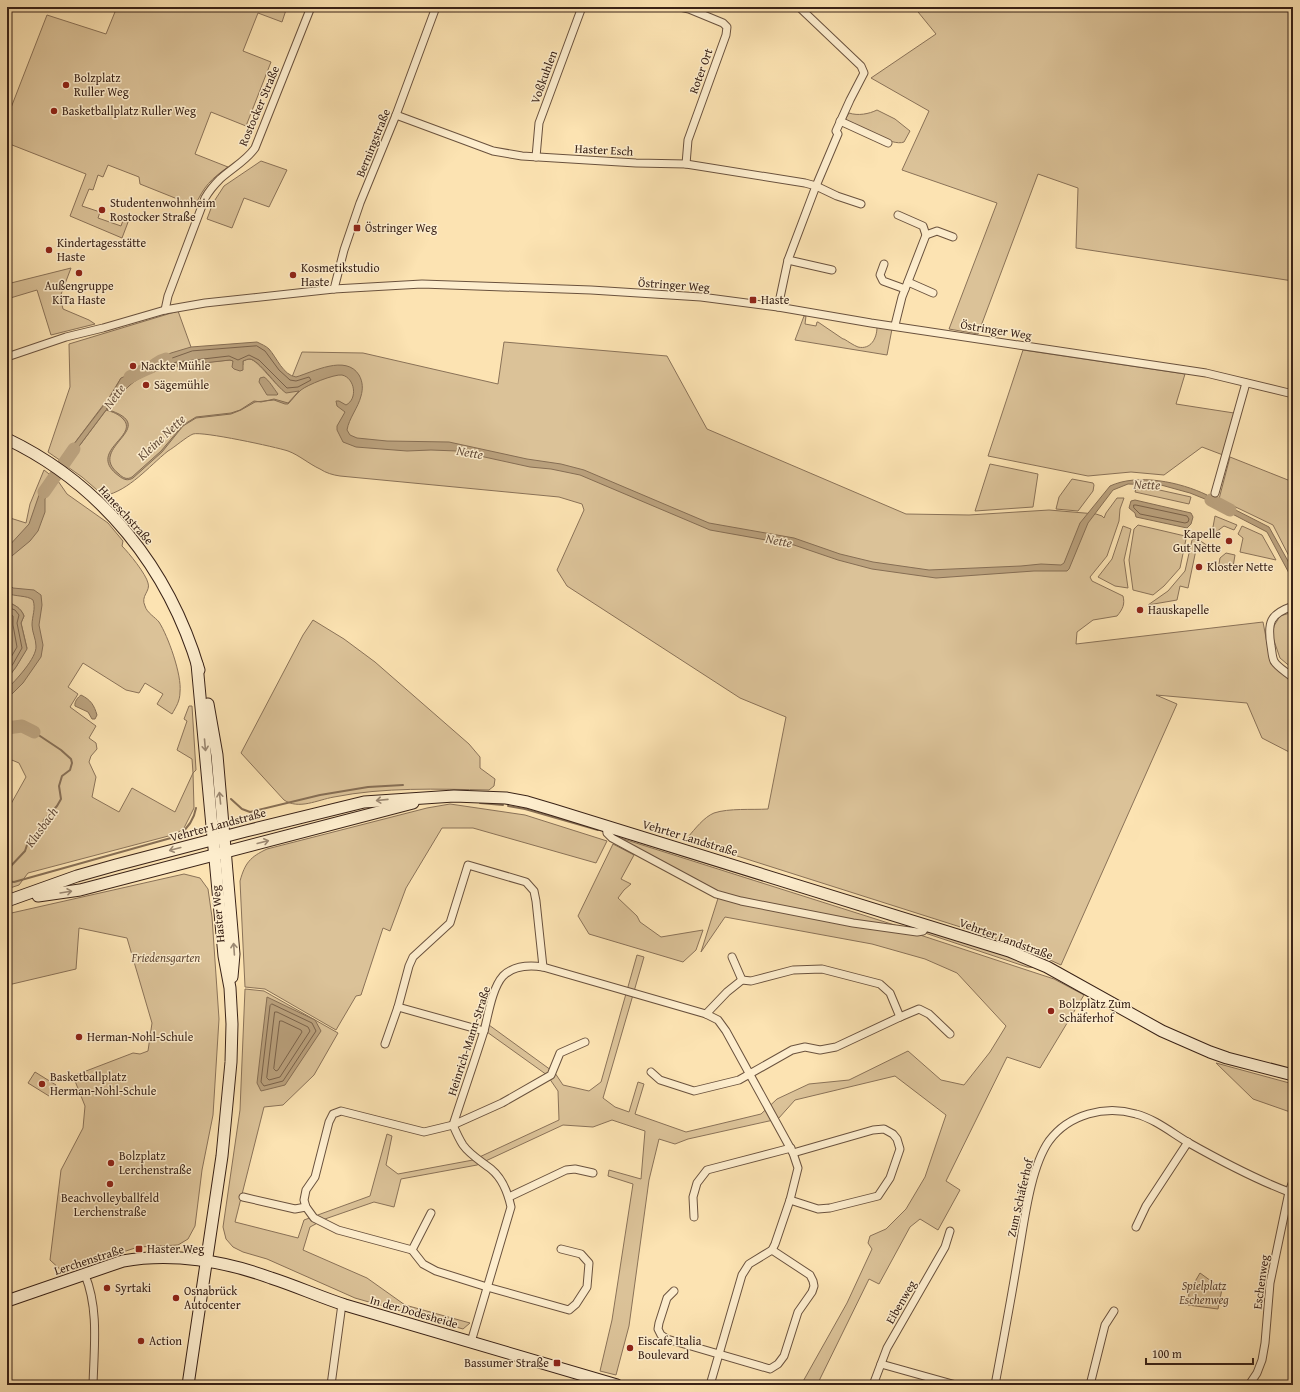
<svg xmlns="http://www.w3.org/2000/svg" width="1300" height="1392" viewBox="0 0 1300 1392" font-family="'Gentium Book Plus',serif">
<rect width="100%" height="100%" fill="#fce3b2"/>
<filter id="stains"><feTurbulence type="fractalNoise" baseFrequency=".005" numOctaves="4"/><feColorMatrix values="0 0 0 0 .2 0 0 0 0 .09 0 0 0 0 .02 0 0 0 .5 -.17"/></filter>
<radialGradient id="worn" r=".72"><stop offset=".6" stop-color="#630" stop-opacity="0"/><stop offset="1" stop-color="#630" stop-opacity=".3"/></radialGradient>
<g fill="#dbc298" stroke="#8a7258">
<path d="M 117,7 L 287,7 L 282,22 L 258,13 L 243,51 L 271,62 L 246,126 L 211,112 L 195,154 L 228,167 C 211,179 204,186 195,206 L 140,184 L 139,177 L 108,165 L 103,177 L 98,175 L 93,190 L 89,189 L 82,206 L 100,212 L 98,218 L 121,226 L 125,215 L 130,217 L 122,238 L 70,216 L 86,174 L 7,143 L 7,118 L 47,15 L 106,34 Z"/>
<polygon points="914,7 1293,7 1293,281 1076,248 1078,188 1038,174 978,334 949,329 997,203 902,170 929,111 871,78 936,34"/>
<path d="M 877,110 L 895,119 L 910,131 L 904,142 C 892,147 858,126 845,120 L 849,113 C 858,116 869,114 877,110 Z"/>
<polygon points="261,161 287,170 269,207 244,198 232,228 207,219 213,203 224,186"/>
<polygon points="71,268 60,297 63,309 89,320 95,324 51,335 37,290 7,299 7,284"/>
<path d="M 178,311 L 191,347 L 189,364 L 230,360 L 233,361 L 234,363 L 243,365 L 243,361 C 246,360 247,359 250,359 C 259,361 275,386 286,392 L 302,352 L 363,353 L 498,384 L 504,342 L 667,356 L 707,429 L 906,514 L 969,515 L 1049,510 L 1096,514 L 1102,516 L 1104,518 L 1106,513 L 1117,498 L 1124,498 L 1120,509 L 1119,521 L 1107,556 L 1090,577 L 1092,581 L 1123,596 C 1125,604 1123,609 1117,616 L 1093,620 L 1077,632 L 1076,644 L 1263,622 L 1271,664 L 1293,683 L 1293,754 L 1262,738 L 1247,703 L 1156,695 L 1177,704 L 1061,965 L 1028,950 L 973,931 L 690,841 L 688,837 C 695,829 704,817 714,813 C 729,808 752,810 768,809 L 786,717 L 740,698 L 567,586 L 557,570 L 584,510 L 582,504 L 559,497 L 340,476 C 333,475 326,473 320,469 C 309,464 299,455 288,451 C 276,447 202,431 193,434 C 186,437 175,447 168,451 C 148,467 130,490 104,496 L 82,477 L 65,465 L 110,405 L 117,399 L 128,386 L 121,378 L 110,396 L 61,461 L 48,452 L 70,387 L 69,344 Z"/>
<path d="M 804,316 L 806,316 L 805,324 L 816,326 L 817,322 L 818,322 L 843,339 L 844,339 C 849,342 853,345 858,347 C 871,350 877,338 877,327 L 892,329 L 887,355 L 795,340 Z"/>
<polygon points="1023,350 1185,374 1176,404 1234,413 1223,455 1202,447 1164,475 1131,472 1088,476 988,456"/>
<polygon points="1230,457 1293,482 1293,564 1273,525 1219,499"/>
<polygon points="990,464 1038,474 1033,507 975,511"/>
<path d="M 44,470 L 58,481 L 67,494 L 108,523 L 123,541 L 122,546 C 129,553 146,574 148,583 C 151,591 140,596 145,606 C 147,613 155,617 159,622 C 168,636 182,675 180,692 C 180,701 176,707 172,714 L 157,704 L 163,694 L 145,683 L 139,693 L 126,690 L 83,663 L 68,687 L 78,694 L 70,707 L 96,726 L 89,738 L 96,743 L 97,749 L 91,756 L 89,762 L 96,777 L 92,797 L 119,812 L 132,788 L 175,812 L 193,773 L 192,759 L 177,750 L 187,721 L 184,719 L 189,706 L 192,706 L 196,770 L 193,773 L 194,808 L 184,828 L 176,834 L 28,873 L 19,885 L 7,889 L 7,811 L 26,777 L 19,763 L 7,758 L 7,679 L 16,667 L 27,648 L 21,623 L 24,616 C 21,608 15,605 7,602 L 7,517 L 26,523 L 30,504 Z"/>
<polygon points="1072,479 1093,483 1094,485 1093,491 1078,511 1056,509 1059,497"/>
<polygon points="1137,485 1191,497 1189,504 1135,492"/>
<polygon points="1215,516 1237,525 1234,530 1224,526 1216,532 1213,527"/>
<polygon points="1138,525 1185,536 1186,539 1180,568 1164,586 1153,595 1133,590 1129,560 1134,529"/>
<polygon points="1123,526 1131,529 1124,560 1128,588 1115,586 1098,577 1112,559"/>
<polygon points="1242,526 1262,535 1276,560 1240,552 1243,538 1238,534"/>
<polygon points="1194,539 1202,542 1211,548 1197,545 1188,588 1180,586 1177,600 1148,605 1168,591 1185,571 1192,540"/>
<polygon points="1226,553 1235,555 1233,567 1219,564 1220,558"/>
<polygon points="1293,612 1293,669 1280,658 1272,635 1274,626 1280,616"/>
<path d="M 313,620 L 344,639 L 375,662 L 469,744 L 480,757 L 480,768 L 495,779 L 494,786 L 489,790 C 437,789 384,787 334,797 C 317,800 299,810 284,800 L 241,753 L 303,635 Z"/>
<path d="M 450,804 L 525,815 L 607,841 L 596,863 L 473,828 L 442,828 L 406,888 L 390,931 L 383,928 L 361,995 L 356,996 L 336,1030 L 265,989 L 245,987 L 240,881 C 245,863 250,857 267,849 L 427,808 Z"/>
<polygon points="617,837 904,928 917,934 1054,979 1084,995 1040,1068 1007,1057 946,1181 960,1190 938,1230 920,1219 910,1227 879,1284 869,1279 817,1385 801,1385 847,1303 872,1249 868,1243 870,1236 886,1229 906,1209 925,1177 946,1115 895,1076 795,1100 778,1119 688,1139 675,1144 659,1139 649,1180 629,1326 616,1375 600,1371 612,1320 633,1184 608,1176 609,1170 641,1179 645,1131 612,1120 593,1127 563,1125 477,1165 401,1179 394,1207 374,1202 325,1219 310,1227 303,1250 367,1278 405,1305 470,1323 463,1329 355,1298 267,1259 243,1252 233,1247 226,1239 223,1227 240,1110 245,989 264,991 338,1033 314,1075 283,1105 264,1107 235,1222 298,1238 304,1220 370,1196 387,1134 392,1136 386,1165 398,1174 473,1160 559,1120 558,1091 547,1075 487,1032 489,1025 555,1073 563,1085 589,1091 601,1082 637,955 644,957 603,1098 615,1107 629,1112 638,1082 644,1084 635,1114 686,1132 761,1114 777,1099 809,1084 849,1080 908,1051 941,1080 964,1085 990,1052 1006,1026 957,973 925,959 872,944 725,917 701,952 720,892"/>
<polygon points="613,844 634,855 621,879 631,884 624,890 618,898 637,916 640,922 661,937 703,930 696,950 683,962 589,934 578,916"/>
<polygon points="184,874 200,878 208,889 212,917 219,1019 213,1115 202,1170 195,1226 188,1239 178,1245 138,1247 63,1272 50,1260 61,1170 83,1128 85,1106 73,1076 133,1053 140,1054 148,1051 152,1023 127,938 79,928 76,969 8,985 7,997 7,914"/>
<polygon points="931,930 976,944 1040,968 1027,967 925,933"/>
<polygon points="1216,1063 1293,1084 1293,1113 1253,1099"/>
<polygon points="35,1072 56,1085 49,1096 28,1083"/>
<polygon points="1200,1273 1222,1289 1218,1309 1188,1305 1189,1292"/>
</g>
<g fill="#baa17d" stroke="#866e54">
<path d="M 257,342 C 261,344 266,346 269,349 C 277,358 283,375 296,377 C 313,372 346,354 359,375 C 363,382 363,389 361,396 C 358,408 349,418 347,430 L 350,435 L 357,438 L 387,441 L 449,442 L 527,459 L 561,464 L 584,470 L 709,523 L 794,538 L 840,554 L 873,562 L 929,570 L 1021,566 L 1041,564 L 1061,565 L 1064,563 L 1080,523 L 1110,486 C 1138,473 1180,482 1207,495 L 1205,499 L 1190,493 L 1161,485 L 1128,484 L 1113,490 L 1088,523 L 1069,569 L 1067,571 L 1034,571 L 936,578 L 872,569 L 838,560 L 794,545 L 710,530 L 580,475 L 551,469 L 530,467 L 457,451 L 431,450 L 407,451 L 356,447 L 343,442 L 337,430 L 337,426 L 345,412 L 337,406 L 336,401 L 339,401 L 346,405 C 358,399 355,378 342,375 C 334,374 307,385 301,390 C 296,394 292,400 288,404 L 285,404 L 274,400 L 255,402 L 241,410 L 231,414 L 196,418 L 183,426 L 162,452 L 133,478 C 128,481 124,480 119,476 C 86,452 138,437 124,420 C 119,414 113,412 106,410 L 65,465 L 61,461 L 110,397 L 121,378 L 145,368 L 148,374 C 133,381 128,386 118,398 C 114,402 110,405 106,409 C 165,427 84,447 119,474 C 123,478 127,480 132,477 L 161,451 L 183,425 L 196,417 L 231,413 L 240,410 L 254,401 L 261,402 L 274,399 L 288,403 L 299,391 L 286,393 C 276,386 259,360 250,359 C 247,359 246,360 243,361 L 243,370 L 240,371 L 234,369 L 232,367 L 233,361 L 230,360 L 178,366 L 153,372 L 150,363 L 171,353 L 191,347 Z"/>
<path d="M 264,377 C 269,380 274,389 278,394 L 277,395 L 267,395 L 259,382 L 260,378 Z"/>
<polygon points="51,475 56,479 45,499 45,512 38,531 30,541 7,560 7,548 29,524 39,495"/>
<polygon points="1135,500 1191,513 1193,517 1191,524 1187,528 1136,517 1135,513 1129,508 1131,501"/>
<polygon points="1216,500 1269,527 1293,570 1293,576 1290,575 1267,532 1215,505"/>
<path d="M 7,582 L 13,588 L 34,590 L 41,595 L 42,605 L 39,625 L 43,645 L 41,657 L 23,683 L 7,699 L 7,689 C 15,681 37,658 36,646 C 36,639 32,632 32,625 C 32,616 36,609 33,600 C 27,595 15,597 7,593 Z"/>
<path d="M 7,602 C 15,605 21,608 24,616 L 21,623 L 27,649 L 16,667 L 7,679 Z"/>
<path d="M 81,695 C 91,700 94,705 97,715 L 95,719 L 92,719 L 88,712 L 75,706 C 74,702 78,697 81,695 Z"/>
<polygon points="267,997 315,1020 321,1031 285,1085 261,1091 257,1083"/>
</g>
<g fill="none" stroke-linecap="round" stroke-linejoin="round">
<g stroke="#7a624a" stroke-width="1">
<polygon points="257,346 265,351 279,370 290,380 296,381 309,377 311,380 298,387 287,388 259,360 249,355 238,360 229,356 177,362 162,366 160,364 161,362 192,351"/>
<polygon points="1134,505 1136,505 1187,516 1189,519 1188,522 1185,523 1140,514 1134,508"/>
<polyline points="7,607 15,610 19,615 17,623 22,648 13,664 7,672"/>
<polyline points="7,612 13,616 13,625 17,647 7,664"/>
<polygon points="272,1004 312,1023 316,1031 283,1081 264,1086 261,1082 270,1006"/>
<polygon points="275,1012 277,1012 308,1027 310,1031 280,1077 269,1080 267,1078"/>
<polygon points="280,1021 282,1021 301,1030 302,1032 278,1070 276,1071 274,1069"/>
</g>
<g stroke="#866e54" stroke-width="2">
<polyline points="231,799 242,809 250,812 320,795 368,787 403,785"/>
<polyline points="480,803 503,805"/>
<polyline points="508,806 525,809 598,830"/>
<polyline points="7,873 9,868 25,851 28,842 37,836 41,831 44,820 57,806 61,799 59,786 62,776 70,770 72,763 71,759 61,750 34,732"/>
<path d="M 7,881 L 14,882 L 178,836 C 187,829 194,820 196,808"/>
</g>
<g stroke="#baa17d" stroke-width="13">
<path d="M 130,377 C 137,373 144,370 151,367 C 157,364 158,361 166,359"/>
<polyline points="44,492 74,449"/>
<polyline points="1211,500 1230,510"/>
<polyline points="7,728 22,726 34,732"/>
</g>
<defs>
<g id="street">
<polyline points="680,7 689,9 723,23 727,27 726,35 688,140 686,164"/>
<polyline points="396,115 493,151 522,156 636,163 686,164 805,183 816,186 837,196 861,204"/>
<polyline points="840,121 888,143"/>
<polyline points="536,157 539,123 582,7"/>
<polyline points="926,235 937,231 953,237"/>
<polyline points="788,260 832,270"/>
<polyline points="884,264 880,275 883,281 905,289"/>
<polyline points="908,282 933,293"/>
<polyline points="334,289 344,250 360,203 396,115 436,7"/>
<polyline points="778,307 788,260 816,186 838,134 836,131 850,100 864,73 861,66 799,7"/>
<path d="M 165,310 L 168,296 L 205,198 C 209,191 214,185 220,179 C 232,168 246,161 255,148 L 311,7"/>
<polyline points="895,325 902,297 926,235 923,226 898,215"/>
<polyline points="7,357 66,337 103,328 165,310 205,303 334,289 422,284 591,290 701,297 778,307 871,323 1186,370 1206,373 1293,394"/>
<polyline points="1215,493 1246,383"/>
<path d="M 1293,606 C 1270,614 1267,622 1271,646 C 1272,651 1272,657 1274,661 C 1277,667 1288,673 1293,678"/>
<polyline points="606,826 607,833 612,838 716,894 741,901 853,923 917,932 923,931 927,925"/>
<polyline points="732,957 742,980"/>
<polyline points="398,1007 484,1031"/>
<polyline points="706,1014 727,992 742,980 751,981 793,970 822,969 880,984 890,993 900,1017"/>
<polyline points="385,1044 398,1007 409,966 413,957 450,923 468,865 526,882 534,891 536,901 543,967"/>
<polyline points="651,1072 660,1080 694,1091 739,1080 792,1050 805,1047 820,1050 836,1047 900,1017 919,1009 929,1014 950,1034"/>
<polyline points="243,1197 295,1209 306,1207"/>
<polyline points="509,1197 566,1170 575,1169 593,1173"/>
<polyline points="790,1200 818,1209 830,1208 878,1196 890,1178 900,1149 897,1139 893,1134 884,1129 873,1130 793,1153"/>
<polyline points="694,1217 693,1197 697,1183 707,1170 791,1148"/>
<polyline points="1136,1227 1146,1206 1188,1142"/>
<polyline points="561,1249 581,1254 589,1263 587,1287 576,1304 569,1310 487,1287 436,1271 423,1264 412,1250 338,1230 314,1218 306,1207 304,1200 306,1190 315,1177 329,1122 333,1114 341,1111 424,1132 453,1125 502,1103 551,1075 560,1053 585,1042"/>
<polyline points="412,1250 431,1213"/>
<path d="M 85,1275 C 99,1309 94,1348 93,1385"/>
<polyline points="674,1291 667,1298 659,1323 658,1329 661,1335 667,1339 770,1369 778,1364 784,1356 798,1312 812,1292 814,1286 813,1281 810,1275 772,1250"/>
<path d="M 471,1342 L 511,1207 C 508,1193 502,1178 491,1169 C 481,1161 470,1155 463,1145 C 459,1139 456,1132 453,1125 C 463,1094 474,1063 484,1031 C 488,1016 492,988 503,976 C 514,965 529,965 543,967 L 706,1014 L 718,1020 L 726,1031 L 793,1153 L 798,1168 L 790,1200 L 775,1244 L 772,1250 L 749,1264 L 742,1275 L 710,1385"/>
<polyline points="881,1364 956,1385"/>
<polyline points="331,1385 342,1304"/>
<polyline points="873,1385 887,1348 945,1247 950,1231"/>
<path d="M 995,1385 C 1003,1342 1011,1300 1018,1257 C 1024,1224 1030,1168 1049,1141 C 1069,1114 1105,1105 1136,1114 C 1155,1119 1172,1133 1189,1143 C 1221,1161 1255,1179 1289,1192"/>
<polyline points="1090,1385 1105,1325 1114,1311"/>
<polyline points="1249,1385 1257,1373 1262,1360 1265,1343 1270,1283 1289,1192 1293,1181"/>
</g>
<g id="secondary">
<path d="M 7,439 C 103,485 169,569 199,670"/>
<polyline points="208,704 217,755 234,954 232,977"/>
<polyline points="38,896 80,890 413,803"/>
<polyline points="7,901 77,876 116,865 246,831 364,802 454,796 506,798 527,802 554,810 1009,951 1047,967 1162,1031 1210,1052 1227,1058 1293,1075"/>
<path d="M 7,1301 L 123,1261 C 172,1252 225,1261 271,1278 C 296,1286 320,1297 345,1305 C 435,1332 526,1358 617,1385"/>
<polyline points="188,1385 222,1156 231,1062 232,1024 230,988 224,956 197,664"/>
</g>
</defs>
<use href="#street" stroke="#6a523e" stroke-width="9"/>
<use href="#secondary" stroke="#392217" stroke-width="13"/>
<use href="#street" stroke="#fdedcd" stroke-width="7"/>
<use href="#secondary" stroke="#fdedcd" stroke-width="11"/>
</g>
<defs><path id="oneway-shaft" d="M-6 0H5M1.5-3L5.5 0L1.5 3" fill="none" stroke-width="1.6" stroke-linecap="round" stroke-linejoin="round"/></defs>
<g stroke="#9b8872">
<use href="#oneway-shaft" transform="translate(205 745) rotate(85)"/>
<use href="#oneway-shaft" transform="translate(220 798) rotate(-96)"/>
<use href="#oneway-shaft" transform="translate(382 800) rotate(174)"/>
<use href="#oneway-shaft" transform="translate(263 842) rotate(-14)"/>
<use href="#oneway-shaft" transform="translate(175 849) rotate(165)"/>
<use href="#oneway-shaft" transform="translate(66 892) rotate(-9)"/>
<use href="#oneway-shaft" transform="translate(234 949) rotate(-94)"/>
</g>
<g fill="#8f2418" stroke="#fdedcd" stroke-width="1.5">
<circle cx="66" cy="85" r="4"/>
<circle cx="54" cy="111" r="4"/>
<circle cx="102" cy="210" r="4"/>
<rect x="353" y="224" width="8" height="8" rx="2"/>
<circle cx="49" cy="250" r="4"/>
<circle cx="79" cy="273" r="4"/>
<circle cx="293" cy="275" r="4"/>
<rect x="749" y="296" width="8" height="8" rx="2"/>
<circle cx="133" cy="366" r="4"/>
<circle cx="146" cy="385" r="4"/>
<circle cx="1229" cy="541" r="4"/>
<circle cx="1199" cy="567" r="4"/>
<circle cx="1140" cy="610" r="4"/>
<circle cx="1051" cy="1011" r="4"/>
<circle cx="79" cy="1037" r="4"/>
<circle cx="42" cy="1084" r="4"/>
<circle cx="111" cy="1163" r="4"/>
<circle cx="110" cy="1184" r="4"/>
<rect x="135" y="1245" width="8" height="8" rx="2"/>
<circle cx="107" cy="1288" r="4"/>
<circle cx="176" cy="1298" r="4"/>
<circle cx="141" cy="1341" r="4"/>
<circle cx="630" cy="1348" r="4"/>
<rect x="553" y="1359" width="8" height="8" rx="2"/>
</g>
<g text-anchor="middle" stroke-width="3" stroke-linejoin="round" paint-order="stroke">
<g font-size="12" fill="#392217" stroke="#fdedcd">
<text transform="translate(701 71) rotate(-70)" y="4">Roter Ort</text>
<text transform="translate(544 77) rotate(-70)" y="4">Voßkuhlen</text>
<text transform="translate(259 106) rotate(-67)" y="4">Rostocker Straße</text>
<text transform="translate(373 143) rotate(-68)" y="4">Berningstraße</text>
<text transform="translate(604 150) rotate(3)" y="4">Haster Esch</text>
<text transform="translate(674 285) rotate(4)" y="4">Östringer Weg</text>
<text transform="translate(996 330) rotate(9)" y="4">Östringer Weg</text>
<text transform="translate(126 515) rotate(48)" y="4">Haneschstraße</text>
<text transform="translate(218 825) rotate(-15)" y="4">Vehrter Landstraße</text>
<text transform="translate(690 838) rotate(17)" y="4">Vehrter Landstraße</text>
<text transform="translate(218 914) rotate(-95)" y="4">Haster Weg</text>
<text transform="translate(1006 939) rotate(20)" y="4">Vehrter Landstraße</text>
<text transform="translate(469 1041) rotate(-72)" y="4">Heinrich-Mann-Straße</text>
<text transform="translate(1020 1198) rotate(-77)" y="4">Zum Schäferhof</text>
<text transform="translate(89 1260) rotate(-18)" y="4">Lerchenstraße</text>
<text transform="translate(1261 1282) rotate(-82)" y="4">Eschenweg</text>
<text transform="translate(901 1302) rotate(-60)" y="4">Eibenweg</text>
<text transform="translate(414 1312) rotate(16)" y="4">In der Dodesheide</text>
</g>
<g font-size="12" fill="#392217" stroke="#fdedcd" text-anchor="start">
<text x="74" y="82">Bolzplatz<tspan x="74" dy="14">Ruller Weg</tspan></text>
<text x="62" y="115">Basketballplatz Ruller Weg</text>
<text x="110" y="207">Studentenwohnheim<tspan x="110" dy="14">Rostocker Straße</tspan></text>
<text x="365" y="232">Östringer Weg</text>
<text x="57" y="247">Kindertagesstätte<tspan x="57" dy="14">Haste</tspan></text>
<text x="301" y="272">Kosmetikstudio<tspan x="301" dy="14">Haste</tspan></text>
<text x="79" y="290" text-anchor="middle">Außengruppe<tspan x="79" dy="14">KiTa Haste</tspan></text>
<text x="761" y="304">Haste</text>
<text x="141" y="370">Nackte Mühle</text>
<text x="154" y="389">Sägemühle</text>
<text x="1221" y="538" text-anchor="end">Kapelle<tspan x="1221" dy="14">Gut Nette</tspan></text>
<text x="1207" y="571">Kloster Nette</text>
<text x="1148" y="614">Hauskapelle</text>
<text x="1059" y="1008">Bolzplatz Zum<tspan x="1059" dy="14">Schäferhof</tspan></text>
<text x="87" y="1041">Herman-Nohl-Schule</text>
<text x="50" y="1081">Basketballplatz<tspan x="50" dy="14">Herman-Nohl-Schule</tspan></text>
<text x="119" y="1160">Bolzplatz<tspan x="119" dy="14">Lerchenstraße</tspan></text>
<text x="110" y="1202" text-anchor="middle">Beachvolleyballfeld<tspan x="110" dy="14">Lerchenstraße</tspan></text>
<text x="147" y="1253">Haster Weg</text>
<text x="115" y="1292">Syrtaki</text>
<text x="184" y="1295">Osnabrück<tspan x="184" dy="14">Autocenter</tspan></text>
<text x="149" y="1345">Action</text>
<text x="638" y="1345">Eiscafe Italia<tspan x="638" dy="14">Boulevard</tspan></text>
<text x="549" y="1367" text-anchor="end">Bassumer Straße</text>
</g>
<g font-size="12" font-style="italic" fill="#624a37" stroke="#fdedcd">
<text x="166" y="962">Friedensgarten</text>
<text x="1204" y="1290">Spielplatz<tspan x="1204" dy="14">Eschenweg</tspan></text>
</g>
<g font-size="13" font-style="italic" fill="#664e3b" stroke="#fdedcd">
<text transform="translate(114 396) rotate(-53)" y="5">Nette</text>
<text transform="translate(161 437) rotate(-43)" y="5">Kleine Nette</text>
<text transform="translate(470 452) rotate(10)" y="5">Nette</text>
<text transform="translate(1147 484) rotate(2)" y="5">Nette</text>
<text transform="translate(779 540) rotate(11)" y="5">Nette</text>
<text transform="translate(41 827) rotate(-54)" y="5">Klusbach</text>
</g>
</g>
<rect width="1300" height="1392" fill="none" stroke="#fce3b2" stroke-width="24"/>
<rect x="8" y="8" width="1284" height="1376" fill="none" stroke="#392217" stroke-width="2"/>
<rect x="12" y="12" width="1276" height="1368" fill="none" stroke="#392217"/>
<path d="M1146 1358v6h107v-6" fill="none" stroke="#392217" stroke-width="2"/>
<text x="1152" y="1358" font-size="12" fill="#392217" stroke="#fdedcd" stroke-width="3" paint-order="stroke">100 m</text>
<rect width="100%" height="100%" filter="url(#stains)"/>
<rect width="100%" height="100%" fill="url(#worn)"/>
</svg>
